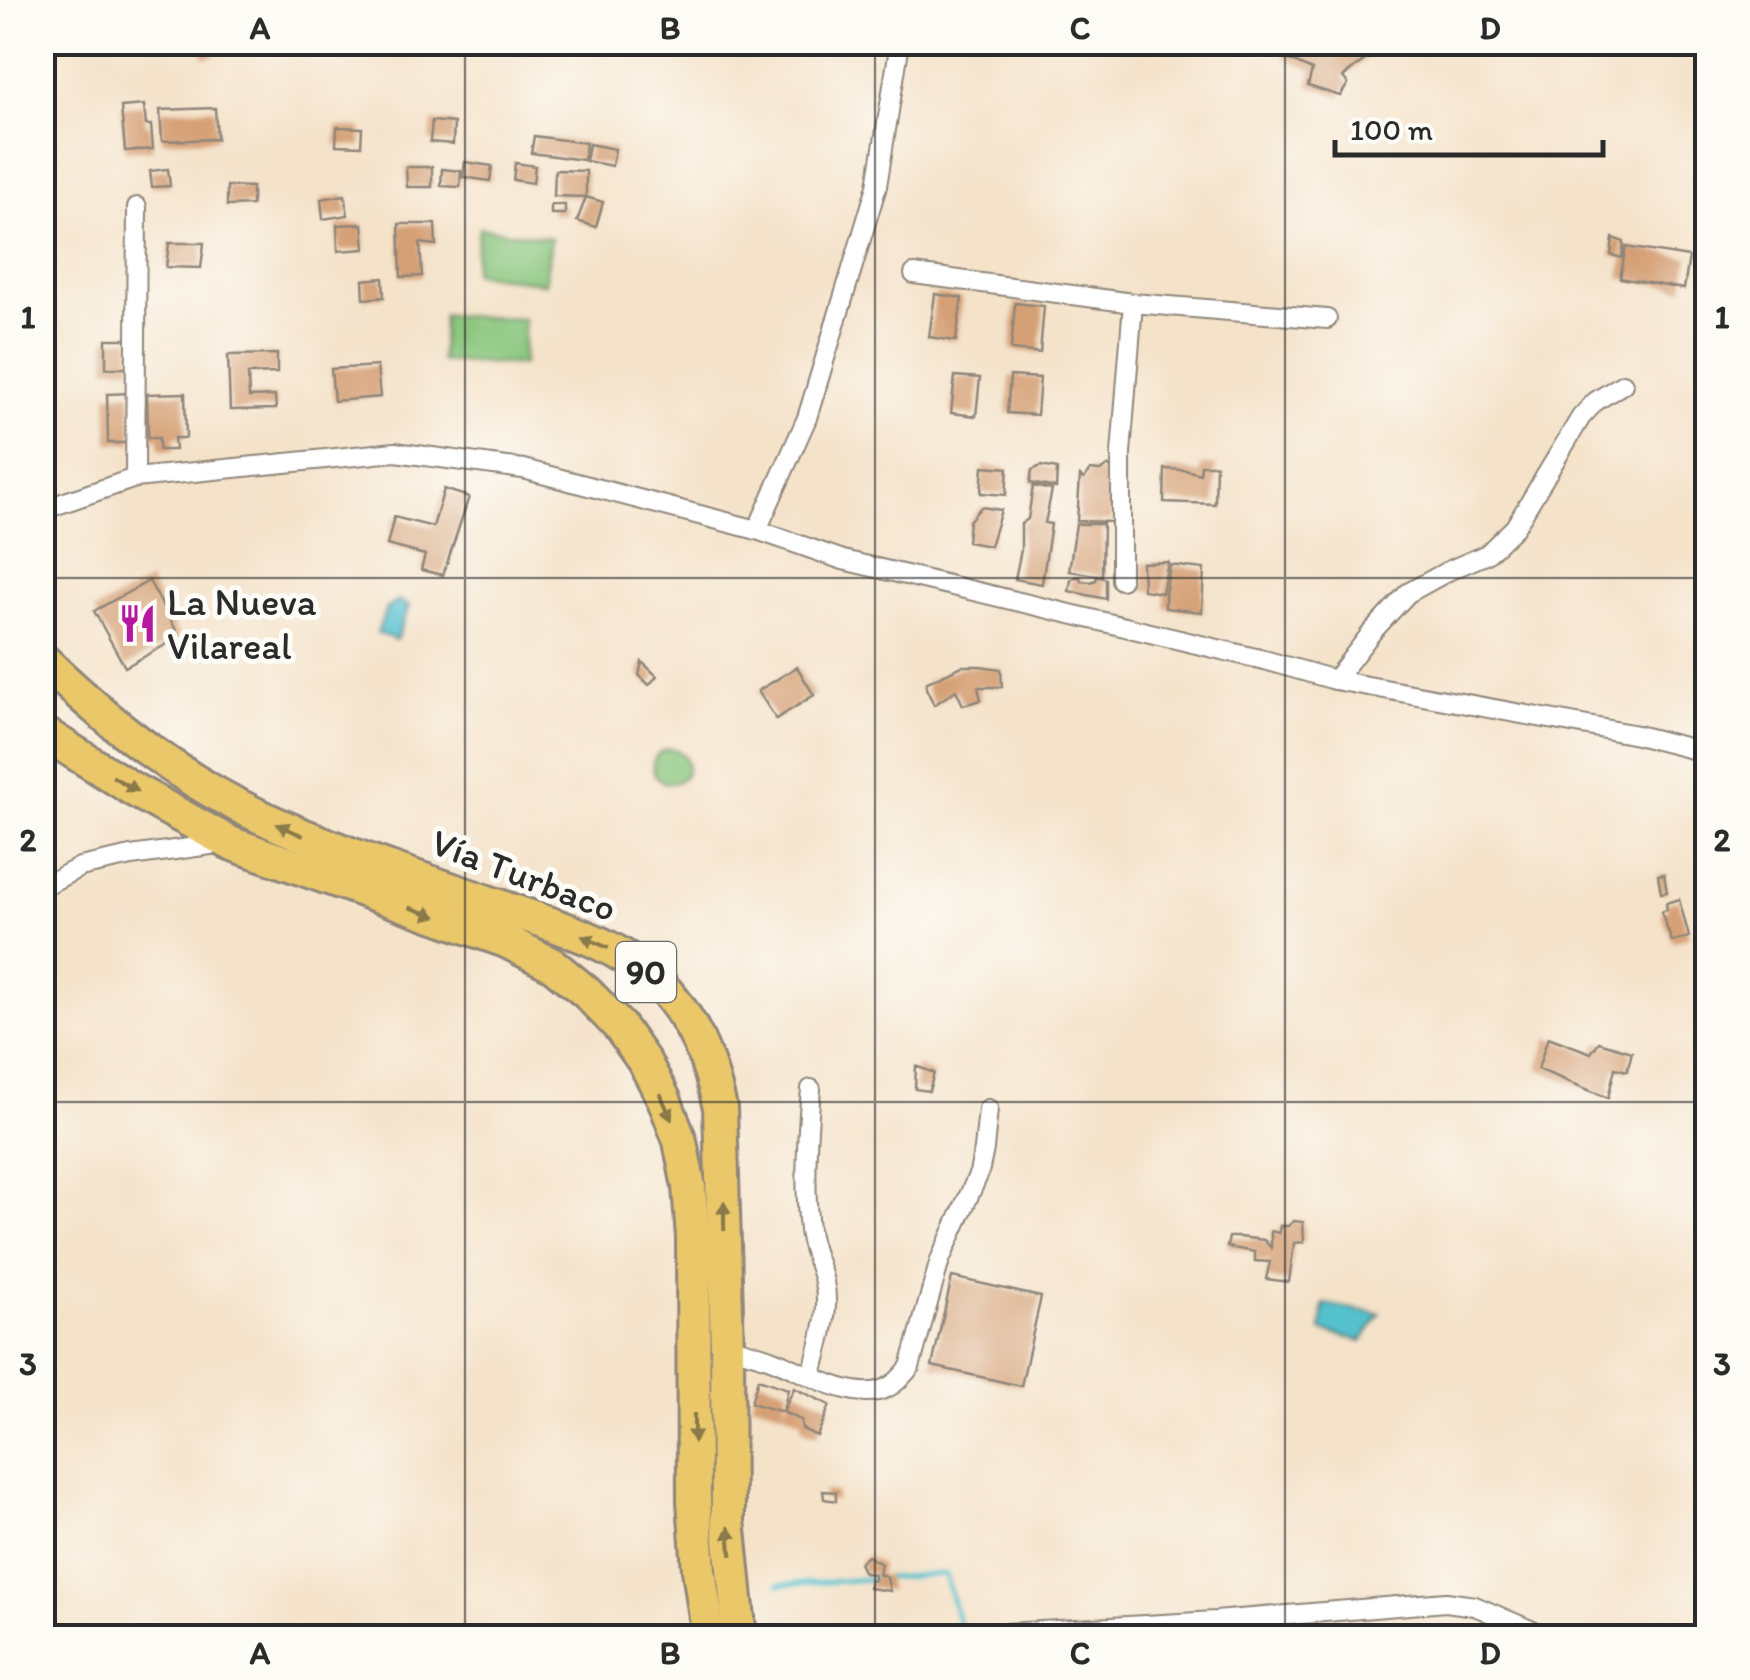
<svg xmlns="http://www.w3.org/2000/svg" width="1750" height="1680" viewBox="0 0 1750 1680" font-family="Itim,sans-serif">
<rect width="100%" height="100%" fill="#fdfcf7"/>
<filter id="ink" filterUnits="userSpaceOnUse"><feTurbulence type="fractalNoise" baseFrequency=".01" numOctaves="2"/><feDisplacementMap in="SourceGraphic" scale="20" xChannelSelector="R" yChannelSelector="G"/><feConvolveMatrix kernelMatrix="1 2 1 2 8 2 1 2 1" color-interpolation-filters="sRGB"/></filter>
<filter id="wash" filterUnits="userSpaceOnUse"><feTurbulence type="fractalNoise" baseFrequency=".0048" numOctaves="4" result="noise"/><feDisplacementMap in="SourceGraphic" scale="40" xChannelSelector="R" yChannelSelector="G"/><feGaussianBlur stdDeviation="2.25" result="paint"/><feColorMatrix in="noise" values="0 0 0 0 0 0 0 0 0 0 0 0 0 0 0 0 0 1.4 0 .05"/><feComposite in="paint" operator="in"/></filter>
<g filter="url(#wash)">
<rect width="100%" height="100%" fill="#f4e2c9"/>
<g fill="#88c57b" stroke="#5a7853" stroke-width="2.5">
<polygon points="479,228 551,238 545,283 473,273"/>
<polygon points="443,315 524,319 523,365 441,361"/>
<circle cx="670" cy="766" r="17"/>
</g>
<g fill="#54c1cd" stroke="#40767c" stroke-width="2.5">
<polygon points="398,601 409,606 396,640 377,633 386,609"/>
<polygon points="1324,1304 1380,1314 1362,1341 1321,1331"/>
</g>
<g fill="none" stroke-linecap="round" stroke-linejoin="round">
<polyline stroke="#54c1cd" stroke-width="5" points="779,1585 945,1574 963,1638"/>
</g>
<g id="blocks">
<g fill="#d5a076">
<polygon points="200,42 222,42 214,56 204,58"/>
<polygon points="1287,42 1326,42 1328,43 1325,53 1334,58 1350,42 1361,42 1372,54 1343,77 1348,84 1340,96 1308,86 1312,70 1283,57"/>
<polygon points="144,105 146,125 151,125 153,149 125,151 121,107"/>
<polygon points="215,108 217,139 162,141 160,110"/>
<polygon points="432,121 454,123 453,144 430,142"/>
<polygon points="337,127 362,128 361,146 336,145"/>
<polygon points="534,136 586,143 584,160 531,153"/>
<polygon points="589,144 615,149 612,166 586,161"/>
<polygon points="465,162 492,166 490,181 463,177"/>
<polygon points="515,163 535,166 533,183 513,180"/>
<polygon points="406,167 432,167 432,187 407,187"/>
<polygon points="168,169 170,186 152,187 150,171"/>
<polygon points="442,169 461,171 460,187 441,186"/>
<polygon points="555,170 586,171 586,197 554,196"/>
<polygon points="227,186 252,187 252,205 227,206"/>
<polygon points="345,195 348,215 323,219 321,199"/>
<polygon points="586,197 603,202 596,227 577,221"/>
<rect x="551" y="205" width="14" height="9"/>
<polygon points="363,224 365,249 338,251 337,225"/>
<polygon points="399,224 435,224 436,245 420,243 422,276 401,277"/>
<polygon points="1613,238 1624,242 1622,258 1611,255"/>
<polygon points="169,243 204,243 201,268 166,267"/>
<polygon points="1626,247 1689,257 1684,289 1620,278"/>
<polygon points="383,278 384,297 364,299 363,280"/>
<polygon points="935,294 962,298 956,341 929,337"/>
<polygon points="1015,303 1044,306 1040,353 1011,350"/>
<rect x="106" y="339" width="25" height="29"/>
<polygon points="277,354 277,373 248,374 249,397 275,396 276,409 230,410 228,355"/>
<polygon points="377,366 380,397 334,401 331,369"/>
<polygon points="955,376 980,378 976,416 951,413"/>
<polygon points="1010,376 1040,378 1037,415 1007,413"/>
<polygon points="131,393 132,443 108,443 107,394"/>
<polygon points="185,393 186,438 174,438 175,450 159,450 159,438 148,438 147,394"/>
<polygon points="1201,465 1216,465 1215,504 1164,502 1165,469 1185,470 1200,474"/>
<polygon points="983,466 1008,468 1006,495 981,493"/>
<polygon points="1041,466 1057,469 1056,488 1030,483 1032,470"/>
<polygon points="1108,466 1116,470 1112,522 1077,521 1080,476 1084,479 1090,470 1100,471"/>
<polygon points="1033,486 1052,490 1045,523 1051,524 1042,584 1015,579 1021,550 1021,524 1028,519"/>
<polygon points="444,489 469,497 443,575 421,570 425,555 387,545 394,517 433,527"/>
<polygon points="981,507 1001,510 990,546 967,542 969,521"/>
<polygon points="1076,524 1103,524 1102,576 1069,571"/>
<polygon points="1168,562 1162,593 1143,590 1142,563"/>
<polygon points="1170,565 1204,569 1202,612 1165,608 1165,594"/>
<polygon points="1097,576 1106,579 1106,599 1069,591 1071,580 1076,577 1080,577 1081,581 1091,582 1096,580"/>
<polygon points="149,581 180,637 125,667 94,611"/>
<polygon points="642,662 657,676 649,685 639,675"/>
<polygon points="962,666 980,666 1001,669 1002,687 978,687 981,700 963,705 956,690 934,705 926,688 927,682"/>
<polygon points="797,667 814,695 776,719 758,691"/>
<polygon points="1664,874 1667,892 1661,893 1658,875"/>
<polygon points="1679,899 1689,937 1672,942 1661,912 1667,910 1666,903"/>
<polygon points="1548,1037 1591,1053 1599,1042 1632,1052 1627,1071 1615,1068 1608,1098 1538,1069"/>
<polygon points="916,1066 934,1073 929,1091 915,1089"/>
<polygon points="1294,1221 1303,1222 1304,1242 1294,1243 1289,1282 1266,1279 1270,1262 1255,1261 1255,1252 1227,1247 1229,1237 1239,1237 1264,1240 1271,1248 1271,1231 1279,1233 1280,1226 1288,1226"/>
<polygon points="952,1277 1041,1297 1021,1386 932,1366"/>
<polygon points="758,1379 788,1389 783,1412 751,1403"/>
<polygon points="794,1388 830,1405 817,1436 802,1429 801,1420 783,1412"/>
<polygon points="823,1491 836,1492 836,1501 824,1499"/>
<polygon points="867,1556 881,1564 879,1575 884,1575 887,1578 890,1591 869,1588 870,1581 874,1580 874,1574 864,1573 859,1563"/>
<polygon points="1259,1628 1287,1637 1286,1638 1259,1638"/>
</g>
</g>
</g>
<g filter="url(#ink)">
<use href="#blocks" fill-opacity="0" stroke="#90867a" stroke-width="2.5"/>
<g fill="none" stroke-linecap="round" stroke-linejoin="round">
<defs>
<g id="street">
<polyline points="914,274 1133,303 1327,319"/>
<polyline points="135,478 137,207"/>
<polyline points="42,510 135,478 395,452 523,469 757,530 843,560 1264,660 1335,680 1637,735 1708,753"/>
<polyline points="757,530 807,418 877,186 900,42"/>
<polyline points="1121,580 1121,453 1133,303"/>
<polyline points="1335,680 1372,632 1408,593 1448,571 1487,554 1515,527 1581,417 1596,401 1623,384"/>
<polyline points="42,887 80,867 131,856 225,843"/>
<path d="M 811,1089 C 807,1136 804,1182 809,1230 C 811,1249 820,1264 824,1282 C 831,1313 819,1345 812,1375"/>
<path d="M 727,1346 C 742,1350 758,1354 773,1360 C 802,1371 847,1398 878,1391 C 892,1388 901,1378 910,1367 L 940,1260 L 979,1173 L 984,1149 L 988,1109"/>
<polyline points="983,1638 1005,1633 1215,1621 1446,1602 1475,1606 1549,1638"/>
</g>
<g id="highway">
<path d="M 42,659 C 106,721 176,777 257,815 C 335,852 418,877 499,906 C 554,926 613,940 656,981 C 692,1015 710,1061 720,1108 L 727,1346 L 728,1520 L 740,1638"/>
<polyline points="42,732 134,790 230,843 506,941 553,965 587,993 619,1026 645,1063 664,1099 680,1141 689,1187 693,1237 694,1501 699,1570 709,1638"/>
</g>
</defs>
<use href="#street" stroke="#90867a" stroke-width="22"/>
<use href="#highway" stroke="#90867a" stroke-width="38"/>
<use href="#street" stroke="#fff" stroke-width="18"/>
<use href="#highway" stroke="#eac769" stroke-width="32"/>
</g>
<defs><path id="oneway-solid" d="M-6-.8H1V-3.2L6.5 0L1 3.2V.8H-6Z" transform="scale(2.5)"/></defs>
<g fill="#8a794a">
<use href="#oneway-solid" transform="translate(125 784) rotate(31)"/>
<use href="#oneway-solid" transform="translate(290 830) rotate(-156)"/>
<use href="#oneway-solid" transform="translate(423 912) rotate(19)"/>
<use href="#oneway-solid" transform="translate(595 942) rotate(-156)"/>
<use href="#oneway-solid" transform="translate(666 1107) rotate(67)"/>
<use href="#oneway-solid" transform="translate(724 1216) rotate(-91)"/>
<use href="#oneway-solid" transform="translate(694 1428) rotate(90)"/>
<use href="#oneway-solid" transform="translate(730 1541) rotate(-95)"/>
</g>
</g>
<path fill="none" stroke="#2b2b2b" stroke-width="2.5" stroke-opacity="0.55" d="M 465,42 L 465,1638M 875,42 L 875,1638M 1285,42 L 1285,1638M 42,578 L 1708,578M 42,1102 L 1708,1102"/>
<defs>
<symbol id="restaurant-bare" viewBox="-9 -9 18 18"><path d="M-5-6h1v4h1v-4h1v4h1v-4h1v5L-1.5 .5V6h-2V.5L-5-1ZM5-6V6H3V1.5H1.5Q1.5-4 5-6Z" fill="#b5179e" stroke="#fdfcf7" stroke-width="2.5" paint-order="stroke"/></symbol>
</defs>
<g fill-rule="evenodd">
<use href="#restaurant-bare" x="110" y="596" width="55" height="55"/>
</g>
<g text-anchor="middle" stroke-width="10" stroke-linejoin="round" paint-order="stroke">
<rect fill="#fdfcf7" stroke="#6a6a68" stroke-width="2.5" x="616" y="942" width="60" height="60" rx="8"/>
<g font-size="35" font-weight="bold" fill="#2b2b2b">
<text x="646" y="984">90</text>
</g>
<g font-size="38" fill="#2b2b2b" stroke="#fdfcf7" text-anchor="start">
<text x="167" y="615">La Nueva<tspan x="167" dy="44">Vilareal</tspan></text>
</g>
<g font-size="38" fill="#2b2b2b" stroke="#fdfcf7">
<text transform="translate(524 875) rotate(21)" y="13">Vía Turbaco</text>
</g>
</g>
<rect width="1750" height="1680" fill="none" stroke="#fdfcf7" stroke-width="110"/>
<path d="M1335 140v15h268v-15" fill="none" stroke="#2b2b2b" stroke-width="5"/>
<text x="1350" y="140" font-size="30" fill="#2b2b2b" stroke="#fdfcf7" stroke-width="8" paint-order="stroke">100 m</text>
<rect x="55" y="55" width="1640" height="1570" fill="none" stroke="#2b2b2b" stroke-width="4"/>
<g font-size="32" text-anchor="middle" font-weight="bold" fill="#2b2b2b">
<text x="260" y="39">A</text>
<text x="670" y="39">B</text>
<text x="1080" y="39">C</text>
<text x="1490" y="39">D</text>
<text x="28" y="328">1</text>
<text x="1722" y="328">1</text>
<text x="28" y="851">2</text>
<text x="1722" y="851">2</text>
<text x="28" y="1375">3</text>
<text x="1722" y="1375">3</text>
<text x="260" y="1664">A</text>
<text x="670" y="1664">B</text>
<text x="1080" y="1664">C</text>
<text x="1490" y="1664">D</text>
</g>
</svg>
